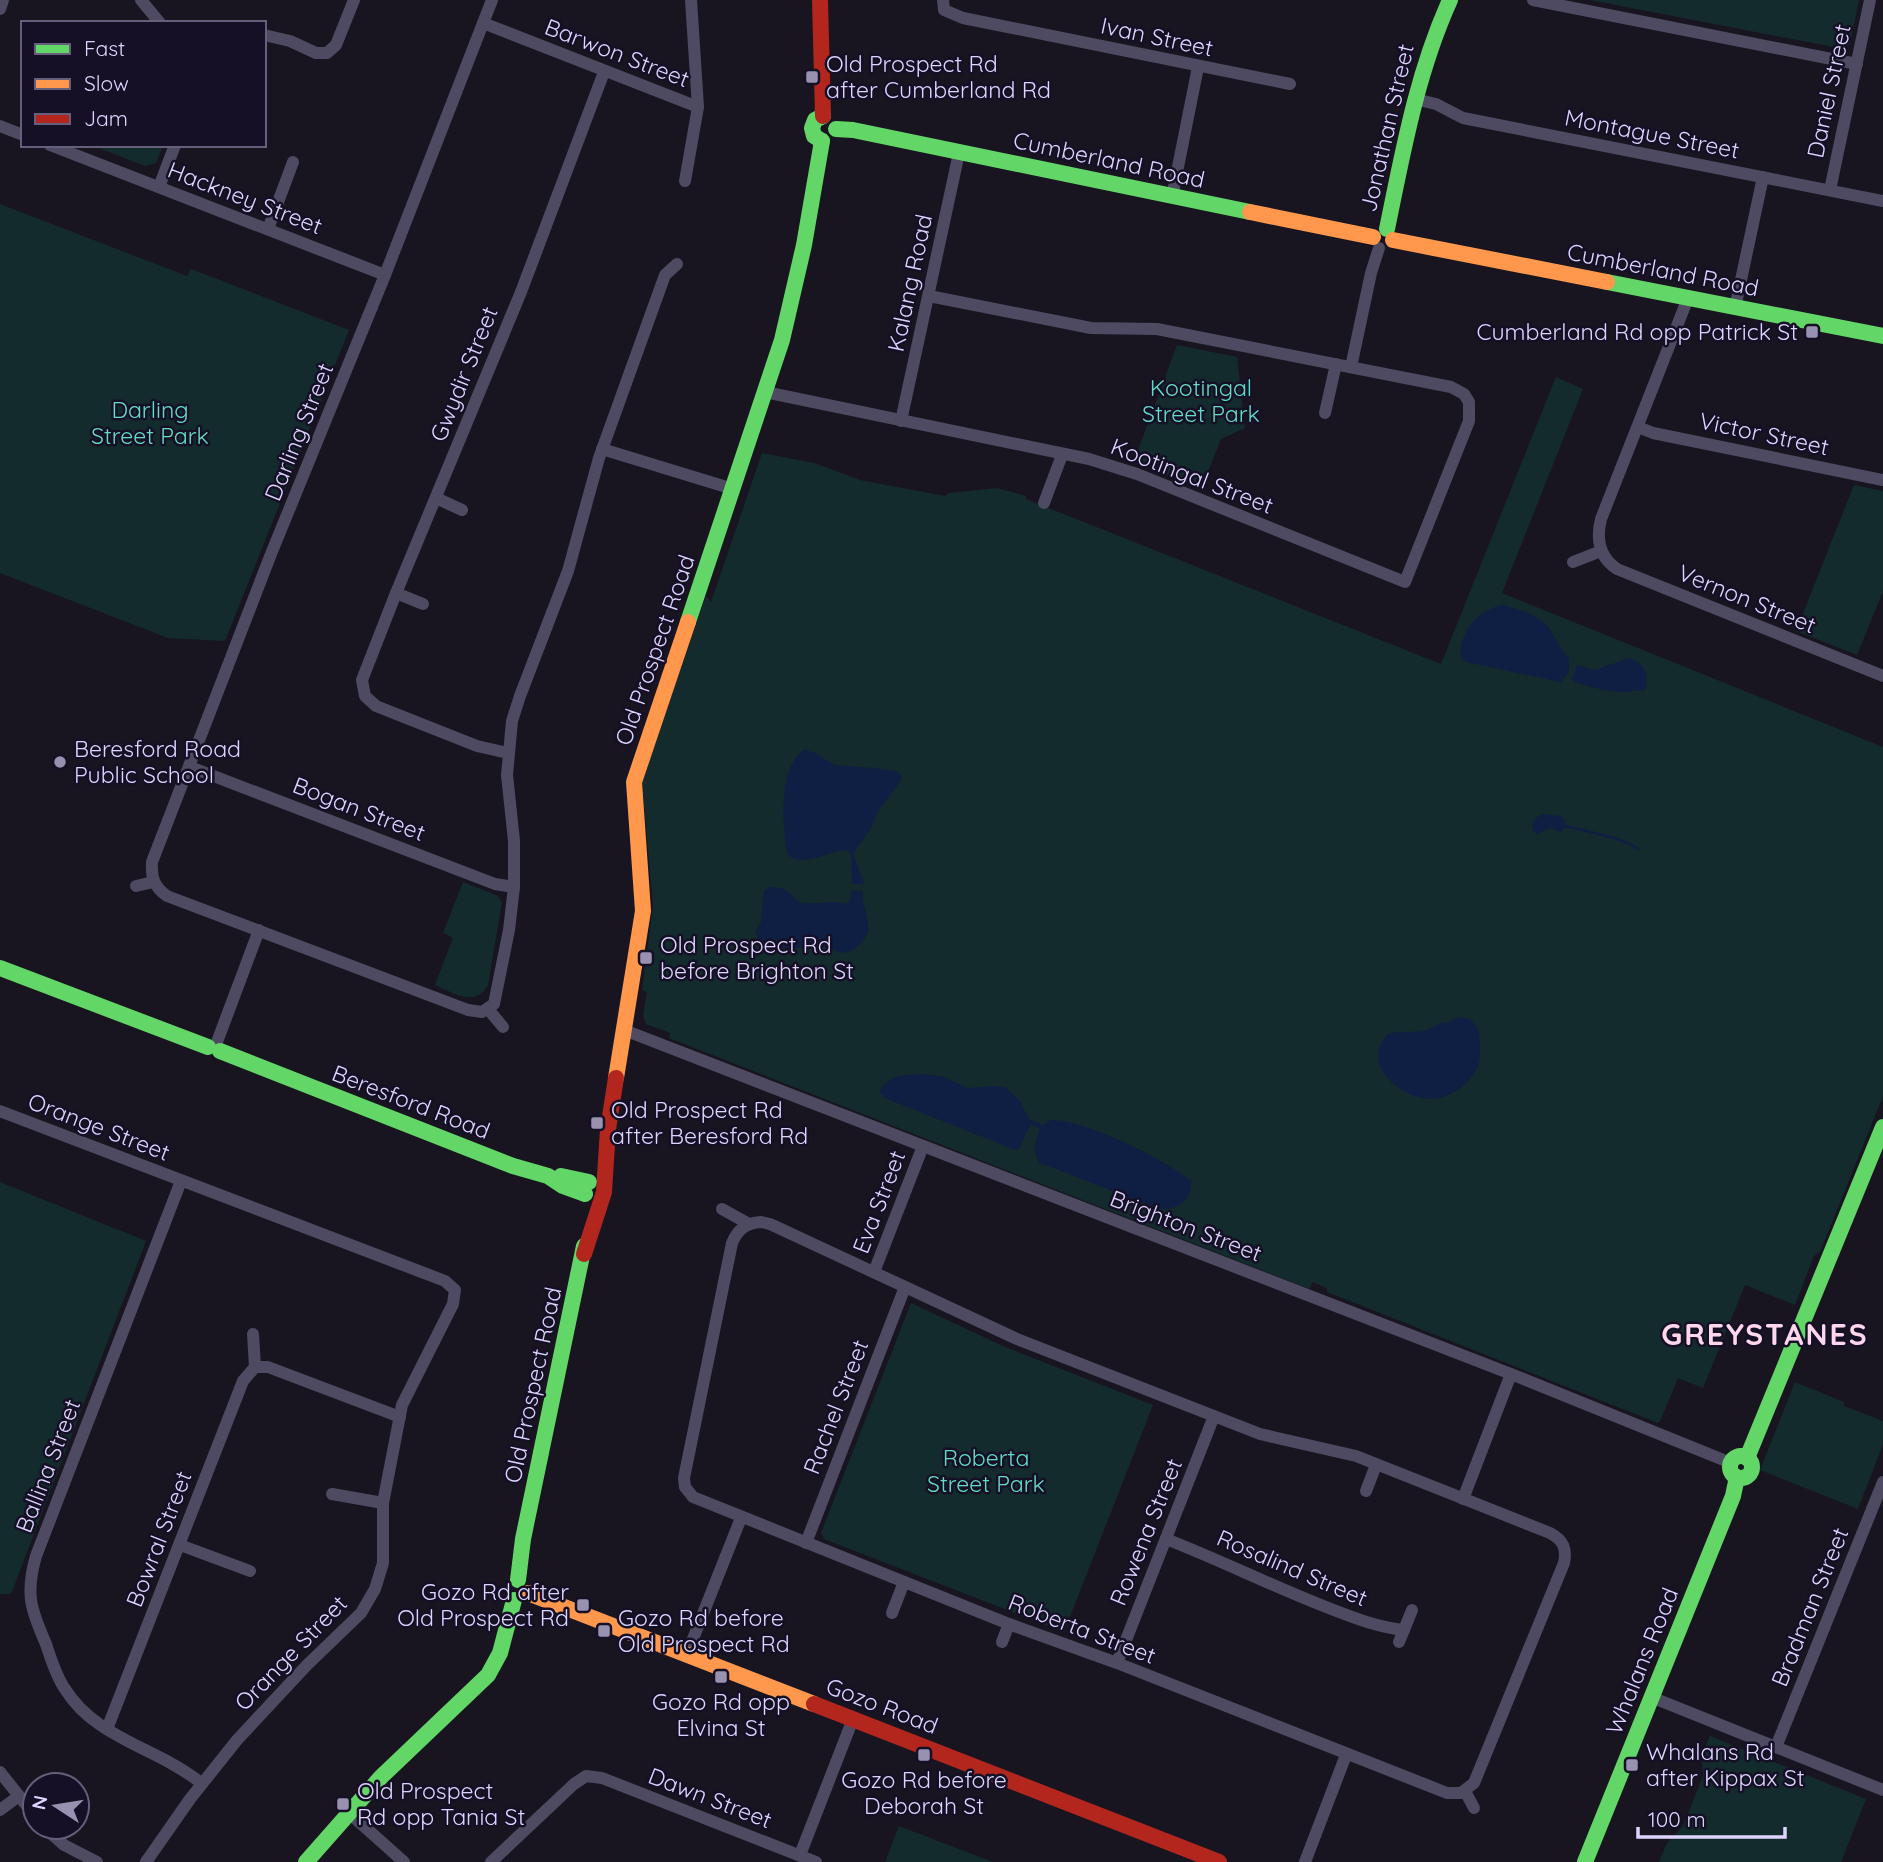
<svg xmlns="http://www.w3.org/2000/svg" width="1883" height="1862" viewBox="0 0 1883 1862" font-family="Quicksand,sans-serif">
<rect width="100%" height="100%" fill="#181520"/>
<g fill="#142b2d">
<polygon points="1590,0 1859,0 1850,44 1844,49"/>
<polygon points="91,145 163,145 156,163 145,166"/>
<polygon points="0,204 187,276 191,269 349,330 225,641 168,638 0,573"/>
<polygon points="1177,345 1237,357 1245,428 1221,439 1201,489 1134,461"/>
<polygon points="1556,377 1583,389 1502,593 1883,747 1883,1096 1820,1252 1814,1256 1795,1305 1745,1285 1703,1388 1678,1378 1661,1419 1658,1423 1327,1292 1327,1288 1312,1282 1310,1289 669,1038 670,1033 646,1024 643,1016 647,992 642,990 653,905 642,782 706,596 711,602 762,453 814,463 860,480 945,496 949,493 998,488 1026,496 1026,499 1441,664"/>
<polygon points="1854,485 1883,491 1883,591 1857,655 1796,631"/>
<path d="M 463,882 L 498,896 L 502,902 L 488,985 C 475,1008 454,993 435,985 L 453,938 L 443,933 Z"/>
<polygon points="0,1182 146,1241 11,1594 0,1594"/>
<polygon points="911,1303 1005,1347 1153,1405 1064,1632 824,1539 821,1533"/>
<polygon points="1795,1382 1844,1402 1844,1406 1883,1421 1883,1444 1858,1509 1760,1470"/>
<polygon points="1710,1736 1866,1799 1841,1862 1659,1862 1667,1843 1683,1826 1703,1776 1702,1756"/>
<polygon points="899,1826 993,1862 885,1862"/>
</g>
<g fill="#0f1e43">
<path d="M 1503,605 C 1519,609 1542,616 1551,631 C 1558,641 1560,650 1569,659 L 1569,672 L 1561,682 L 1466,662 L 1461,658 C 1458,633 1479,609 1503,605 Z"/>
<path d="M 1629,658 C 1644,663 1651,676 1644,691 C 1635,689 1629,693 1621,692 C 1606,692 1589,686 1575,682 L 1572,679 L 1577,665 L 1595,670 Z"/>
<path d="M 804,750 L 813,752 L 835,765 L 873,768 L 896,771 L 902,776 L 900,782 L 878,811 L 870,830 L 854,852 L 854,856 L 864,884 L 852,884 L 851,854 L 846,850 C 828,850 804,869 788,855 C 782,829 778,765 804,750 Z"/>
<polygon points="1543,814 1560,816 1565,820 1565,826 1561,832 1549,828 1537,834 1533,831 1532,824 1536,818"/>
<path d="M 770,887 C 784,887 788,890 797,901 C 813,908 829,898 846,904 L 850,902 L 852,890 L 863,891 C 861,906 872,924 867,934 C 864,941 855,950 848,952 C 841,954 837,951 832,949 C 809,944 783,953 761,943 L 755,931 L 761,922 L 764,891 Z"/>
<path d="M 1460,1017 L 1470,1019 L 1478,1028 C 1480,1038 1482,1055 1478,1066 C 1472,1083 1449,1099 1431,1099 C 1401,1098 1359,1064 1388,1034 C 1412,1028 1418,1038 1442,1022 L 1447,1023 Z"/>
<path d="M 924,1074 L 944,1077 L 968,1088 L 996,1086 L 1007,1088 L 1020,1101 L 1029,1119 L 1043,1125 L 1051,1120 C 1087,1120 1164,1159 1191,1181 C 1193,1200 1177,1210 1160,1209 L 1040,1163 C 1031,1151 1036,1142 1040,1129 L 1032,1125 C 1025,1129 1024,1143 1018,1150 L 1013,1149 L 885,1098 L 880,1092 C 886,1074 907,1075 924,1074 Z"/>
</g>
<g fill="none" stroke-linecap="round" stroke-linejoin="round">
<path stroke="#0f1e43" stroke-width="2.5" d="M 1565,826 C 1584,831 1626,838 1638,849"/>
<g stroke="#4d4a61" stroke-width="12">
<polyline points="141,0 160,23"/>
<path d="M 492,0 L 385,275 L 271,554 L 152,862 C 151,877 154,887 167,896 L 468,1010 L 482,1012 L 494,1004 L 509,930 L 514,887 L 514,841 L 507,775 L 512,721 L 520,696 L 568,571 L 599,458 L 665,275 L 677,264"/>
<polyline points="943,0 944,10 963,18 1290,84"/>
<polyline points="1533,0 1857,64"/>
<polyline points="0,9 3,0"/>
<polyline points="483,23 698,107"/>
<polyline points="264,35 290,41 316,53 327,53 336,45 354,0"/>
<polyline points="1415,99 1436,104 1463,118 1883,201"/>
<polyline points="0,126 23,135"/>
<polyline points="50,145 385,275"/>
<polyline points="685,181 698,107 691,0"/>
<polyline points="159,187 175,145"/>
<polyline points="1830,190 1870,0"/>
<polyline points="1172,197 1198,67"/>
<polyline points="268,229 293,162"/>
<path d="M 1688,298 L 1601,519 C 1596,539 1599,557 1617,569 L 1883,676"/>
<polyline points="1735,308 1763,177"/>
<polyline points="1351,367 1371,273 1379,248"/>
<polyline points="765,392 1089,459 1137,474 1405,582 1469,421 1469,402 1464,394 1451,387 1157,329 1091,328 929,296"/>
<polyline points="1325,413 1336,364"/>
<polyline points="901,421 959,153"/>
<polyline points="1638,427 1653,433 1883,480"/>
<polyline points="602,449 733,489"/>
<polyline points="436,498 462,510"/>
<polyline points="1044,503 1062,455"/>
<polyline points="1573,562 1601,551"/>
<polyline points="396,593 423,604"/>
<polyline points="508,753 477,746 376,706 365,696 362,680 396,593 521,292 604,72"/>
<polyline points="190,767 495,884 514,887"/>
<polyline points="136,886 153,882"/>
<polyline points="488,1009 503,1027"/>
<polyline points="624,1030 1511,1374 1731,1463"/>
<polyline points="217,1042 259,930"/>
<polyline points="0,1111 445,1281 455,1290 453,1304 402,1405 383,1503 383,1563 375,1589 361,1613 307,1665 237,1740 190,1799 146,1862"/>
<path d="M 181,1181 L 36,1556 C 25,1594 31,1610 46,1644 C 51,1659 56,1676 65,1689 C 96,1739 158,1748 201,1783"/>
<polyline points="722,1209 749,1224"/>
<path d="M 761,1222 L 770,1224 L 1017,1339 L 1260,1434 L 1356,1456 L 1550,1533 C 1563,1540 1567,1548 1564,1563 L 1474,1783 L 1461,1793 L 1447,1793 L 1117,1663 L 1009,1624 L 693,1497 L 685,1487 L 684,1478 L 732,1243 C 738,1229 746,1223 761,1222 Z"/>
<polyline points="874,1272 923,1146"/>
<polyline points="253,1334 255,1367"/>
<polyline points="1366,1491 1376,1465"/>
<polyline points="332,1494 383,1503"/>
<polyline points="1463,1499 1511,1374"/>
<path d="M 1166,1539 C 1220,1560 1272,1586 1326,1607 C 1352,1617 1376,1627 1404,1630"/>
<polyline points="806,1543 905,1287"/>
<polyline points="180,1545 250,1571"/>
<polyline points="892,1613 904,1582"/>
<polyline points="1002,1642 1009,1624"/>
<polyline points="1399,1642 1412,1610"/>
<polyline points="687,1654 741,1518"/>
<polyline points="1117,1663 1214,1416"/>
<polyline points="1651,1697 1883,1790"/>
<polyline points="107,1729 243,1381 255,1367 268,1367 400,1417"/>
<polyline points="1776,1747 1883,1482"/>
<polyline points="0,1772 35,1816"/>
<polyline points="1465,1791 1474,1808"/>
<polyline points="0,1810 19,1796"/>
<polyline points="348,1812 404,1862"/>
<polyline points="44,1827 64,1845 97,1862"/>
<polyline points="800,1855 853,1719"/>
<polyline points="491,1862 574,1784 586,1776 602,1778 816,1862"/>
<polyline points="1305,1862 1346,1755"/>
</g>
<g stroke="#63d668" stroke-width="16">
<polyline points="836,129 853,130 1250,212"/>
<polyline points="822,141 814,136 812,128 815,120 823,116"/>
<path d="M 1387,229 C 1403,151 1417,73 1450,0"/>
<polyline points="1607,282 1883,336"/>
<polyline points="688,622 782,340 804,245 822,141"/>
<polyline points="0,968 208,1047"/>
<polyline points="220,1051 513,1166 548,1176 563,1186 585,1194"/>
<polyline points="561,1176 589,1182"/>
<circle cx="1741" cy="1467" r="11"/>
<polyline points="1747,1458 1883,1127"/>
<polyline points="518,1580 523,1539 584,1246"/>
<polyline points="306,1862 381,1777 488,1675 500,1653 514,1600"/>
<polyline points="1585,1862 1733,1496 1737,1477"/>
</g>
<g stroke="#ff974d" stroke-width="16">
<polyline points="1250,212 1373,237"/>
<polyline points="1393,240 1607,282"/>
<polyline points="616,1078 643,911 634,782 688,622"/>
<polyline points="528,1593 814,1704"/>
</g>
<g stroke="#b3261e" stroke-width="16">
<polyline points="820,0 823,116"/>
<polyline points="584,1254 604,1192 608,1129 616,1078"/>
<polyline points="814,1704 1219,1862"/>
</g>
</g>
<g fill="#9892b0" stroke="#151025" stroke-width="2.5">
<rect x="805" y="70" width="14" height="14" rx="3.5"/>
<rect x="1805" y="325" width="14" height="14" rx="3.5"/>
<circle cx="60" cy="762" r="7"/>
<rect x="639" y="951" width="14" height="14" rx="3.5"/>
<rect x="590" y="1116" width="14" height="14" rx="3.5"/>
<rect x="576" y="1598" width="14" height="14" rx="3.5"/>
<rect x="597" y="1624" width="14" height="14" rx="3.5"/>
<rect x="714" y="1670" width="14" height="14" rx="3.5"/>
<rect x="917" y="1748" width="14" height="14" rx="3.5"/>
<rect x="1625" y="1758" width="14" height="14" rx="3.5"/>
<rect x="336" y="1797" width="14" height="14" rx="3.5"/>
</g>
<g text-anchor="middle" stroke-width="5" stroke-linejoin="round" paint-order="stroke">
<g font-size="23" fill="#ddd5fe" stroke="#151025">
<text transform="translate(1157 37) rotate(12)" y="8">Ivan Street</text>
<text transform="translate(617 53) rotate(21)" y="8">Barwon Street</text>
<text transform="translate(1829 91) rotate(-78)" y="8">Daniel Street</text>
<text transform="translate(1387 128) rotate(-77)" y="8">Jonathan Street</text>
<text transform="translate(1652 134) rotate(11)" y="8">Montague Street</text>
<text transform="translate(1109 160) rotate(12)" y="8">Cumberland Road</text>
<text transform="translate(245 198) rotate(21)" y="8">Hackney Street</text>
<text transform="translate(1663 270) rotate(11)" y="8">Cumberland Road</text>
<text transform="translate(910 283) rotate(-78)" y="8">Kalang Road</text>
<text transform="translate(464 374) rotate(-68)" y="8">Gwydir Street</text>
<text transform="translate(299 432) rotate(-68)" y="8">Darling Street</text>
<text transform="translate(1764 434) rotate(12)" y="8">Victor Street</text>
<text transform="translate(1192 476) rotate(21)" y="8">Kootingal Street</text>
<text transform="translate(1747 599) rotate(22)" y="8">Vernon Street</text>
<text transform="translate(655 650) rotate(-71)" y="8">Old Prospect Road</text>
<text transform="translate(359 809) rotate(21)" y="8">Bogan Street</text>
<text transform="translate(411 1102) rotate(21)" y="8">Beresford Road</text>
<text transform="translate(99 1127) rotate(21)" y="8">Orange Street</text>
<text transform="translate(879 1202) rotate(-69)" y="8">Eva Street</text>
<text transform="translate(1186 1226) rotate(21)" y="8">Brighton Street</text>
<text transform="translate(533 1385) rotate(-78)" y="8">Old Prospect Road</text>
<text transform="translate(836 1407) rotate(-69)" y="8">Rachel Street</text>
<text transform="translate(48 1466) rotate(-69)" y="8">Ballina Street</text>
<text transform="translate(1146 1532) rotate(-68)" y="8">Rowena Street</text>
<text transform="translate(159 1539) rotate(-69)" y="8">Bowral Street</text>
<text transform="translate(1292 1568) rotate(23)" y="8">Rosalind Street</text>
<text transform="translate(1810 1607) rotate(-68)" y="8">Bradman Street</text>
<text transform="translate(1082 1629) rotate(21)" y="8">Roberta Street</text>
<text transform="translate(291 1653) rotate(-46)" y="8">Orange Street</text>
<text transform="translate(1642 1661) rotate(-68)" y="8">Whalans Road</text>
<text transform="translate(882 1706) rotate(21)" y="8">Gozo Road</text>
<text transform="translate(710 1798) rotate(21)" y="8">Dawn Street</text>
</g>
<g font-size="23" fill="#ddd5fe" stroke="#151025" text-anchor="start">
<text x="826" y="72">Old Prospect Rd<tspan x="826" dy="26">after Cumberland Rd</tspan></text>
<text x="1798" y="340" text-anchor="end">Cumberland Rd opp Patrick St</text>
<text x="74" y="757">Beresford Road<tspan x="74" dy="26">Public School</tspan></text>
<text x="660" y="953">Old Prospect Rd<tspan x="660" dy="26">before Brighton St</tspan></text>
<text x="611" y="1118">Old Prospect Rd<tspan x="611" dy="26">after Beresford Rd</tspan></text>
<text x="569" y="1600" text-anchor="end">Gozo Rd after<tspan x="569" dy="26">Old Prospect Rd</tspan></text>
<text x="618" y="1626">Gozo Rd before<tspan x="618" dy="26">Old Prospect Rd</tspan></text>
<text x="721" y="1710" text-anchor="middle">Gozo Rd opp<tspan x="721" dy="26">Elvina St</tspan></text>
<text x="1646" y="1760">Whalans Rd<tspan x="1646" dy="26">after Kippax St</tspan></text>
<text x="924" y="1788" text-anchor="middle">Gozo Rd before<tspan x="924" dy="26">Deborah St</tspan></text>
<text x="357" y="1799">Old Prospect<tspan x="357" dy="26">Rd opp Tania St</tspan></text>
</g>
<g font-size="23" fill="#63dcc6" stroke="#151025">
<text x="1201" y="396">Kootingal<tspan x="1201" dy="26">Street Park</tspan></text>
<text x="150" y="418">Darling<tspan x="150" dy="26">Street Park</tspan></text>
<text x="986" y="1466">Roberta<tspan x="986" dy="26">Street Park</tspan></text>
</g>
<g font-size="30" font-weight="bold" letter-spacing="2" fill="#fed7ed" stroke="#151025">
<text x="1765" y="1345">GREYSTANES</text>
</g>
</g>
<rect x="21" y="21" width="245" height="126" fill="#151025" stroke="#655f7c" stroke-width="2"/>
<rect x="35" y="44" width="35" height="10" fill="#63d668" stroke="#655f7c" stroke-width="2"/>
<text x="84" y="56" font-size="21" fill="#ddd5fe">Fast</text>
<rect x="35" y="79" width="35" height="10" fill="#ff974d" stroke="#655f7c" stroke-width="2"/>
<text x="84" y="91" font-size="21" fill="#ddd5fe">Slow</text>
<rect x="35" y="114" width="35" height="10" fill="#b3261e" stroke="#655f7c" stroke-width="2"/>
<text x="84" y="126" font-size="21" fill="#ddd5fe">Jam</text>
<g transform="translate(56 1806) rotate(282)"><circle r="33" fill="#151025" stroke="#655f7c" stroke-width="2"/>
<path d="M0-5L12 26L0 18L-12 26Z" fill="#9892b0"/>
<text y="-10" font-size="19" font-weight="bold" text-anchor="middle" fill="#ddd5fe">N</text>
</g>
<path d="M1638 1827v10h147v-10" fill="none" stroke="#ddd5fe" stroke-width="3.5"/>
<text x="1648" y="1827" font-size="21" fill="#ddd5fe" stroke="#151025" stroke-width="5" paint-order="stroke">100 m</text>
</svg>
